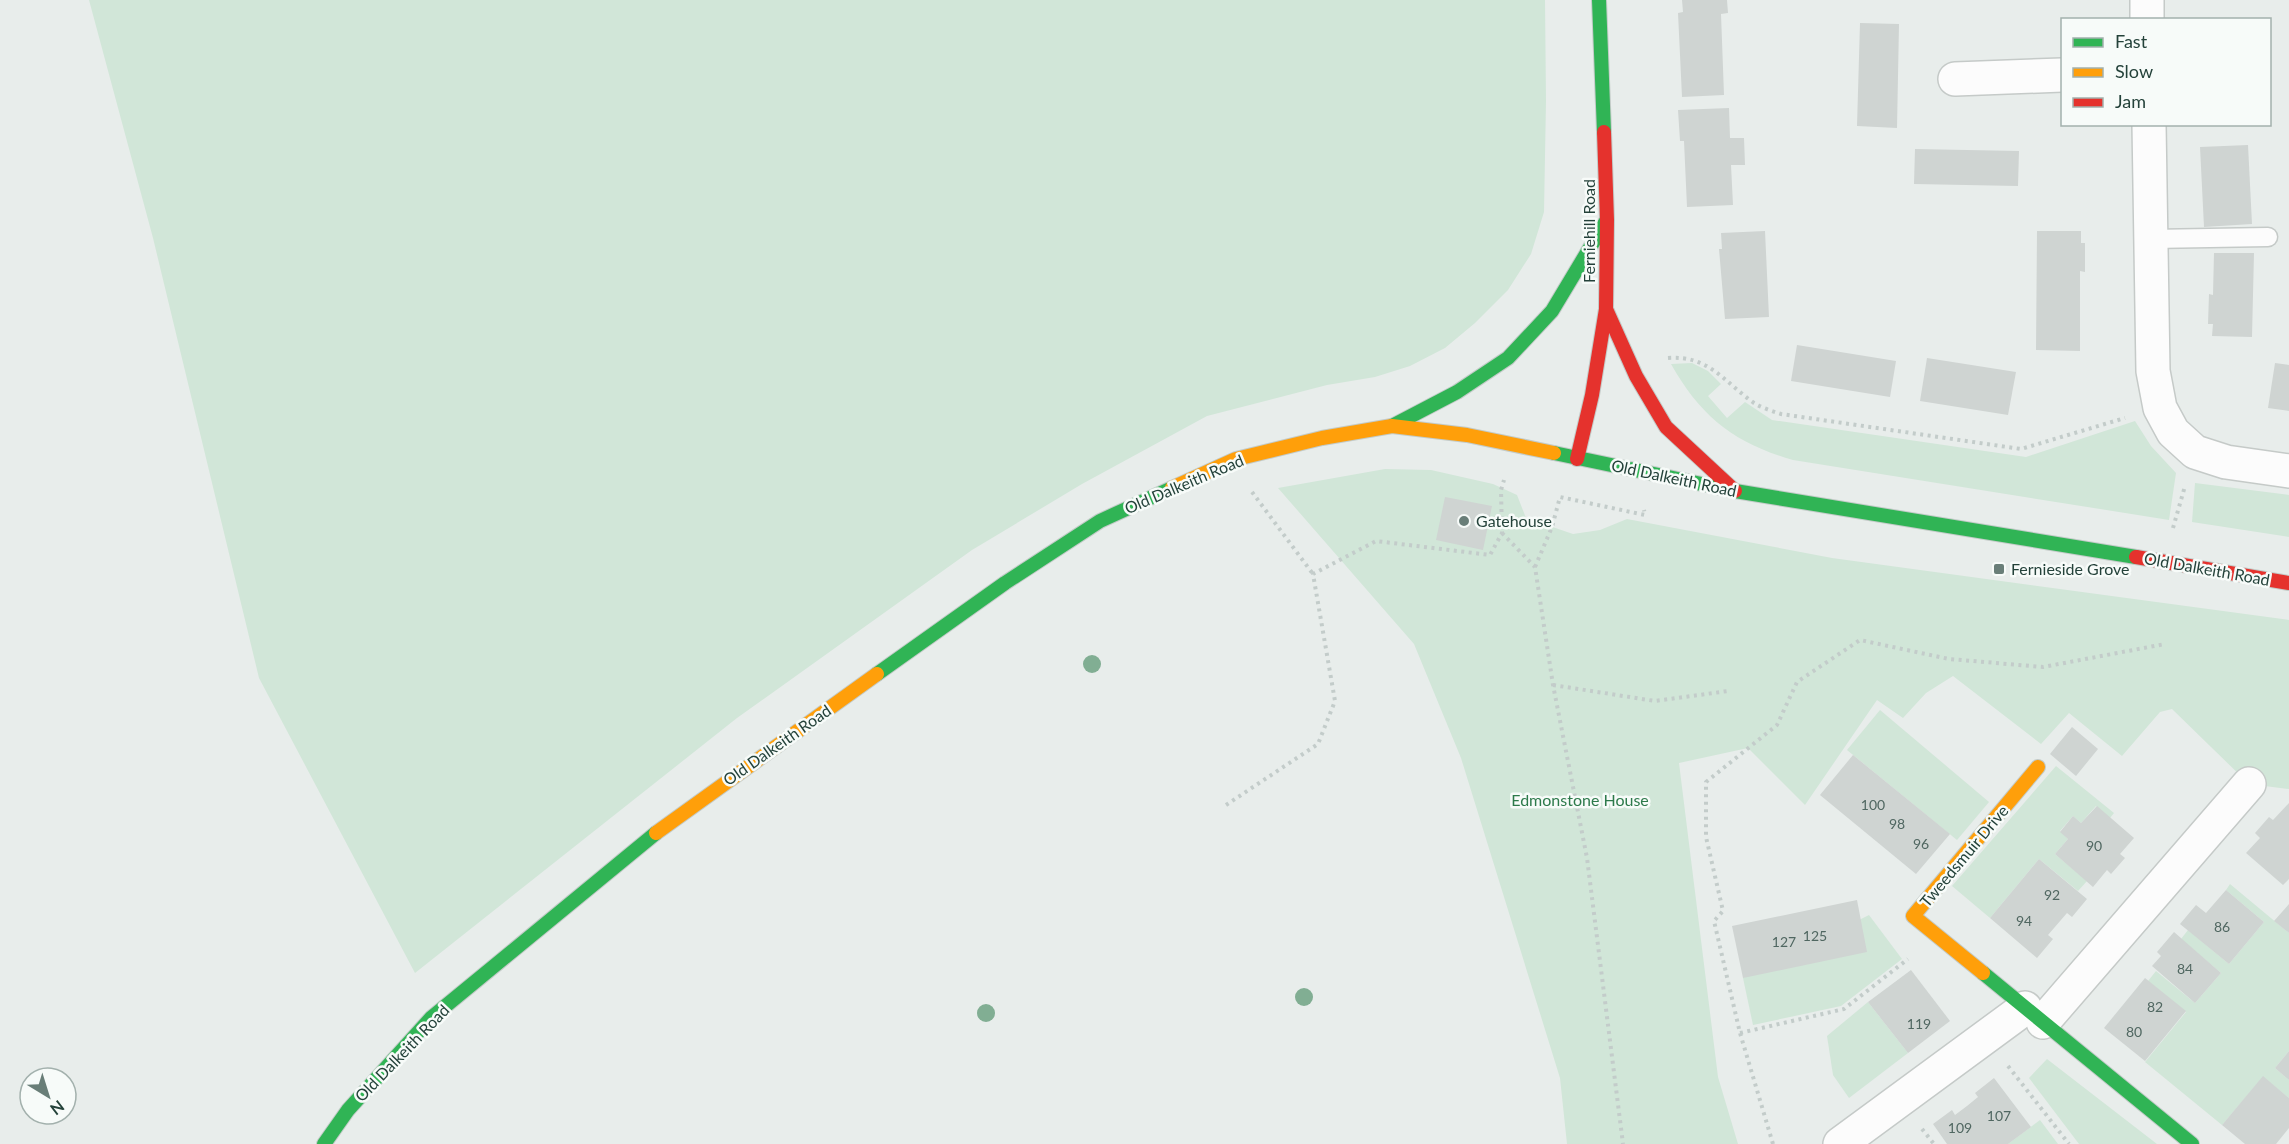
<svg xmlns="http://www.w3.org/2000/svg" width="2289" height="1144" viewBox="0 0 2289 1144" font-family="Lato,sans-serif">
<rect width="100%" height="100%" fill="#e8edeb"/>
<g fill="#d1e6d8">
<polygon points="89,0 1545,0 1546,101 1544,212 1531,254 1508,290 1475,323 1445,348 1410,366 1375,377 1327,385 1207,416 1082,484 972,550 737,718 415,973 259,678 153,238"/>
<path d="M 1692,363 L 1708,371 L 1721,384 L 1708,396 L 1727,418 L 1745,402 L 1772,420 L 2026,457 L 2135,421 L 2151,446 L 2176,473 L 2169,520 L 1793,460 C 1734,443 1701,417 1671,364 Z"/>
<polygon points="1385,469 1431,470 1493,484 1517,495 1526,518 1573,534 1600,530 1627,519 1832,558 2289,620 2289,789 2249,784 2172,709 2160,712 2122,756 2069,713 2041,744 1953,676 1926,693 1903,718 1877,700 1805,805 1748,748 1679,763 1718,1077 1738,1144 1567,1144 1560,1078 1461,758 1414,644 1278,488"/>
<polygon points="2195,483 2289,495 2289,537 2192,522"/>
<polygon points="1880,710 1989,802 1957,840 1847,750"/>
<polygon points="2056,766 2114,813 2110,818 2096,806 2081,823 2073,816 2060,831 2068,839 2055,854 2087,881 2078,891 2039,859 1990,918 1952,886"/>
<polygon points="2230,884 2289,933 2289,1051 2275,1068 2289,1080 2289,1098 2263,1077 2222,1125 2145,1062 2186,1012 2148,981 2156,971 2195,1003 2221,973 2181,939 2188,930 2229,964 2264,922 2226,890"/>
<polygon points="1869,915 1902,959 1841,1006 1753,1025 1743,978"/>
<polygon points="1868,1002 1908,1053 1849,1098 1833,1075 1827,1036"/>
<polygon points="2047,1059 2157,1144 2079,1144 2029,1078"/>
<polygon points="2040,1120 2058,1144 2008,1144"/>
</g>
<g fill="#cfd4d2">
<polygon points="1682,0 1727,0 1728,13 1721,14 1724,95 1682,97 1678,13 1683,12"/>
<polygon points="1860,23 1899,24 1897,128 1857,126"/>
<polygon points="1729,108 1730,138 1744,138 1745,165 1731,165 1733,205 1687,207 1684,141 1680,141 1678,110"/>
<polygon points="2248,145 2252,224 2204,227 2200,147"/>
<polygon points="1915,149 2019,151 2018,186 1914,184"/>
<polygon points="1765,231 1769,317 1725,319 1719,249 1722,249 1721,233"/>
<polygon points="2037,231 2081,231 2081,243 2085,243 2085,272 2080,271 2080,351 2036,350"/>
<polygon points="2214,253 2254,253 2252,337 2212,336 2213,324 2208,324 2209,294 2213,295"/>
<polygon points="1797,345 1896,361 1890,397 1791,381"/>
<polygon points="1927,358 2016,372 2008,415 1920,401"/>
<polygon points="2275,363 2289,365 2289,411 2268,408"/>
<polygon points="1445,497 1492,506 1483,550 1436,540"/>
<polygon points="2072,727 2098,749 2076,776 2050,754"/>
<polygon points="1853,755 1950,834 1916,874 1820,795"/>
<polygon points="2289,803 2289,879 2283,885 2246,853 2260,838 2255,833 2269,817 2273,820"/>
<polygon points="2097,806 2134,838 2120,854 2125,858 2111,874 2107,870 2093,887 2055,854 2068,839 2060,832 2073,816 2081,823"/>
<polygon points="2039,859 2087,899 2072,917 2067,913 2048,935 2053,939 2037,958 1990,918"/>
<polygon points="2226,890 2264,922 2229,964 2180,924 2196,905 2206,913"/>
<polygon points="1857,900 1867,952 1743,978 1732,926"/>
<polygon points="2289,904 2289,933 2274,921"/>
<polygon points="2174,932 2221,973 2195,1003 2152,966 2161,956 2157,952"/>
<polygon points="1911,970 1950,1021 1908,1053 1868,1002"/>
<polygon points="2145,978 2186,1011 2145,1061 2104,1028"/>
<polygon points="2289,1051 2289,1080 2275,1068"/>
<polygon points="2263,1076 2289,1098 2289,1128 2276,1144 2245,1144 2222,1125"/>
<polygon points="1994,1078 2031,1127 2008,1144 1947,1144 1933,1124 1952,1110 1955,1115 1967,1106 1978,1097 1975,1093"/>
</g>
<g fill="none" stroke-linecap="round" stroke-linejoin="round">
<defs>
<polyline id="lane" points="2151,239 2268,237"/>
<g id="street">
<polyline points="2147,0 2147,20"/>
<polyline points="1955,79 2062,75"/>
<polyline points="2149,124 2153,371 2160,408 2173,432 2195,452 2226,462 2289,471"/>
<polyline points="2043,1022 2249,784"/>
<polyline points="1840,1144 2025,1008"/>
</g>
<g id="fast">
<polyline points="1599,0 1604,132"/>
<polyline points="1392,426 1457,392 1508,358 1552,311 1606,221"/>
<polyline points="1554,453 1735,491 2136,557"/>
<polyline points="877,674 1005,583 1100,521 1172,488"/>
<polyline points="1983,973 2192,1144"/>
<polyline points="324,1144 348,1110 431,1018 656,833"/>
</g>
<g id="slow">
<polyline points="1172,488 1236,459 1322,438 1392,426 1467,435 1554,453"/>
<polyline points="656,833 877,674"/>
<polyline points="1983,973 1913,916 2038,767"/>
</g>
<g id="jam">
<polyline points="1606,309 1636,376 1666,427 1735,491"/>
<polyline points="1577,459 1592,395 1606,309 1607,220 1604,132"/>
<polyline points="2136,557 2289,583"/>
</g>
</defs>
<use href="#lane" stroke="#c5cac8" stroke-width="21"/>
<use href="#street" stroke="#c5cac8" stroke-width="36"/>
<use href="#fast" stroke="#c3cbc8" stroke-width="16"/>
<use href="#slow" stroke="#c3cbc8" stroke-width="16"/>
<use href="#jam" stroke="#c3cbc8" stroke-width="16"/>
<g stroke="#c3ccca" stroke-width="4" stroke-dasharray="3 4.5" stroke-linecap="butt">
<path d="M 1668,358 C 1709,355 1724,382 1754,403 C 1762,408 1772,411 1781,414 L 2021,449 L 2125,418"/>
<polyline points="1252,492 1313,574"/>
<polyline points="2173,528 2185,486"/>
<polyline points="1502,533 1535,567 1553,685 1587,858 1623,1144"/>
<polyline points="1535,567 1552,527 1560,497 1645,515 1644,510"/>
<polyline points="1553,685 1655,701 1728,691"/>
<polyline points="1226,805 1318,744 1335,701 1313,574 1376,541 1490,555 1502,533 1501,490 1504,480"/>
<polyline points="1740,1033 1844,1009 1908,959"/>
<polyline points="2008,1066 2069,1144"/>
<polyline points="1922,1129 1934,1144"/>
<polyline points="1773,1144 1740,1033 1714,921 1723,911 1706,837 1706,782 1777,725 1797,682 1860,640 1949,659 2043,667 2165,644"/>
</g>
<use href="#lane" stroke="#fcfcfc" stroke-width="18"/>
<use href="#street" stroke="#fcfcfc" stroke-width="33"/>
<use href="#fast" stroke="#30b455" stroke-width="14"/>
<use href="#slow" stroke="#ff9f0a" stroke-width="14"/>
<use href="#jam" stroke="#e5322d" stroke-width="14"/>
</g>
<g fill="#81ae93">
<circle cx="1092" cy="664" r="9"/>
<circle cx="1304" cy="997" r="9"/>
<circle cx="986" cy="1013" r="9"/>
</g>
<g fill="#697e78" stroke="#f7fbf9" stroke-width="2">
<circle cx="1464" cy="521" r="6"/>
<rect x="1993" y="563" width="12" height="12" rx="3"/>
</g>
<g text-anchor="middle" stroke-width="5" stroke-linejoin="round" paint-order="stroke">
<g font-size="14" fill="#506761">
<text x="1873" y="810">100</text>
<text x="1897" y="829">98</text>
<text x="1921" y="849">96</text>
<text x="2094" y="851">90</text>
<text x="2052" y="900">92</text>
<text x="2024" y="926">94</text>
<text x="2222" y="932">86</text>
<text x="1815" y="941">125</text>
<text x="1784" y="947">127</text>
<text x="2185" y="974">84</text>
<text x="2155" y="1012">82</text>
<text x="1919" y="1029">119</text>
<text x="2134" y="1037">80</text>
<text x="1999" y="1121">107</text>
<text x="1960" y="1133">109</text>
</g>
<g font-size="16" fill="#24423a" stroke="#f7fbf9">
<text transform="translate(1589 231) rotate(-90)" y="6">Ferniehill Road</text>
<text transform="translate(1674 478) rotate(12)" y="6">Old Dalkeith Road</text>
<text transform="translate(1184 484) rotate(-23)" y="6">Old Dalkeith Road</text>
<text transform="translate(2207 569) rotate(10)" y="6">Old Dalkeith Road</text>
<text transform="translate(777 745) rotate(-35)" y="6">Old Dalkeith Road</text>
<text transform="translate(1964 856) rotate(-50)" y="6">Tweedsmuir Drive</text>
<text transform="translate(402 1053) rotate(-46)" y="6">Old Dalkeith Road</text>
</g>
<g font-size="16" fill="#24423a" stroke="#f7fbf9" text-anchor="start">
<text x="1476" y="527">Gatehouse</text>
<text x="2011" y="575">Fernieside Grove</text>
</g>
<g font-size="16" fill="#2d7a4b" stroke="#f7fbf9">
<text x="1580" y="806">Edmonstone House</text>
</g>
</g>
<rect x="2061" y="18" width="210" height="108" fill="#f7fbf9" stroke="#a3b1ad" stroke-width="1.5"/>
<rect x="2073" y="38" width="30" height="9" fill="#30b455" stroke="#a3b1ad" stroke-width="1.5"/>
<text x="2115" y="48" font-size="18" fill="#24423a">Fast</text>
<rect x="2073" y="68" width="30" height="9" fill="#ff9f0a" stroke="#a3b1ad" stroke-width="1.5"/>
<text x="2115" y="78" font-size="18" fill="#24423a">Slow</text>
<rect x="2073" y="98" width="30" height="9" fill="#e5322d" stroke="#a3b1ad" stroke-width="1.5"/>
<text x="2115" y="108" font-size="18" fill="#24423a">Jam</text>
<g transform="translate(48 1096) rotate(142)"><circle r="28" fill="#f7fbf9" stroke="#a3b1ad" stroke-width="1.5"/>
<path d="M0-4.5L10 22L0 15L-10 22Z" fill="#697e78"/>
<text y="-9" font-size="16" font-weight="bold" text-anchor="middle" fill="#24423a">N</text>
</g>
</svg>
